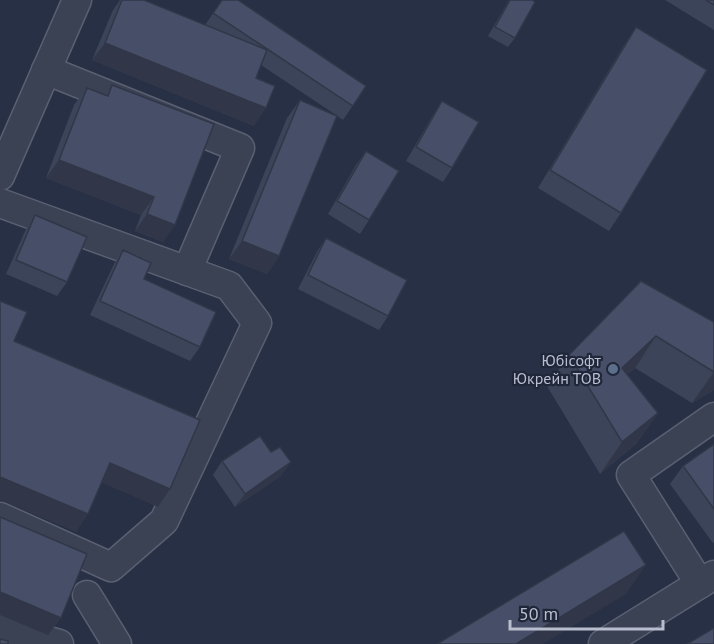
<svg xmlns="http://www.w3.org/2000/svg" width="714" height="644" viewBox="0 0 714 644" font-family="'PT Sans',sans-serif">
<rect width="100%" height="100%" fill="#273045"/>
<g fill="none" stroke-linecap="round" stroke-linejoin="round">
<defs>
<g id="minor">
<polyline points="46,70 240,148 187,271"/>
<polyline points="0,176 77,0"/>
<polyline points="0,203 229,286 257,323 164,521 111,567 0,517"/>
<polyline points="700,584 631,475 714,417"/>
<polyline points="87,595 117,644"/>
<polyline points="0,627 59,644"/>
<polyline points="603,644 714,575"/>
</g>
</defs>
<use href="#minor" stroke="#5a6072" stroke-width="31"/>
<use href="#minor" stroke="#3b4254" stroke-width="28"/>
</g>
<g fill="#3c4459">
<polygon points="120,0 145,0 205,25 222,0 366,86 343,120 337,116 279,256 267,274 229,259 287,118 300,100 336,115 261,65 256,78 254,126 92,60 113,10"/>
<polygon points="509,0 532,0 515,38 508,47 488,36"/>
<polygon points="665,0 714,0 714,30"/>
<polygon points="636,27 621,213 609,231 538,188 624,45"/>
<polygon points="112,85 214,124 163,242 135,231 141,215 46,178 74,105 87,88 105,95"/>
<polygon points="442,101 452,168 443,182 406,161 433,115"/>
<polygon points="366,151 369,220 360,234 328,214 356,165"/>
<polygon points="35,215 67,282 57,296 6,274 26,229"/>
<polygon points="326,238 388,316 379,330 298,289 317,252"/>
<polygon points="123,250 144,279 200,347 190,361 90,315 114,264"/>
<polygon points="714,322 714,390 692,403 635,368 627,375 658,413 636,444 600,474 547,386 569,355"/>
<polygon points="714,444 714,542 713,543 670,484 683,466"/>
<polygon points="222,461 281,476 235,507 213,475"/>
</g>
<g fill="#313748">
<polygon points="105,43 266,108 254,126 92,60"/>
<polygon points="59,160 154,197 141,215 46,178"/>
<polygon points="147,214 175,225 163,242 135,231"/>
<polygon points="242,241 279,256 267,274 229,259"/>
<polygon points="656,336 635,368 600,400 622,368"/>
<polygon points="714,372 714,390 692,403"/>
<polygon points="658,413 636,444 600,474 622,442"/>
<polygon points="291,462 281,476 235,507 245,494"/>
<polygon points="110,463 170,489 158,507 98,481"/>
<polygon points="0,477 88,514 76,532 0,500"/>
<polygon points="646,565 626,594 543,644 516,644"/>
<polygon points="0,592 61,618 48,635 0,615"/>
</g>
<g fill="#464f67" stroke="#313748" stroke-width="1.5">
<polygon points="122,0 144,0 267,50 256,78 275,86 266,108 105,43"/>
<polygon points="222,0 238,0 366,86 353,106 213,13"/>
<polygon points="510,0 532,0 535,2 515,38 495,27"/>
<polygon points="706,0 714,0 714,5"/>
<polygon points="636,27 707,70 621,213 550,170"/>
<polygon points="112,85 214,124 175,225 147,214 154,197 59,160 87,88 108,96"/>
<polygon points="300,100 337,116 279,256 242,241"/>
<polygon points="442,101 479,122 452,168 416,147"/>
<polygon points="366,151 399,171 369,220 337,201"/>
<polygon points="35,215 87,237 67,282 16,260"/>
<polygon points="326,238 407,280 388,316 308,275"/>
<polygon points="123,250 151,263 144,279 216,312 200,347 100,301"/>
<polygon points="641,281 714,322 714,372 656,336 622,368 658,413 622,442 569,355"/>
<polygon points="0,301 27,312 14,341 200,420 170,489 110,463 88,514 0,477"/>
<polygon points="260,436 271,452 280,447 291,462 245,494 222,461"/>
<polygon points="714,444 714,509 683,466"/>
<polygon points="0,517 87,554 61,618 0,592"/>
<polygon points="624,531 646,565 516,644 437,644"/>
<polygon points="714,628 714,644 687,644"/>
<polygon points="0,639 8,641 8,644 0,644"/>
</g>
<circle fill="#5c6f8a" stroke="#20273a" stroke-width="2" cx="613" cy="369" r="6"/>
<g text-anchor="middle" stroke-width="4.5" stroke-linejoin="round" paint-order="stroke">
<g font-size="16" fill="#b9bece" stroke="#20273a" text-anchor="end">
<text x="601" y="366">Юбісофт<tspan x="601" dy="18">Юкрейн ТОВ</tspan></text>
</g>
</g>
<path d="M510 620v9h153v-9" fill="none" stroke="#b9bece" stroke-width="3"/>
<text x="519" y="620" font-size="18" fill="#b9bece" stroke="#20273a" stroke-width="4.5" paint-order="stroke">50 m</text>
</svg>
